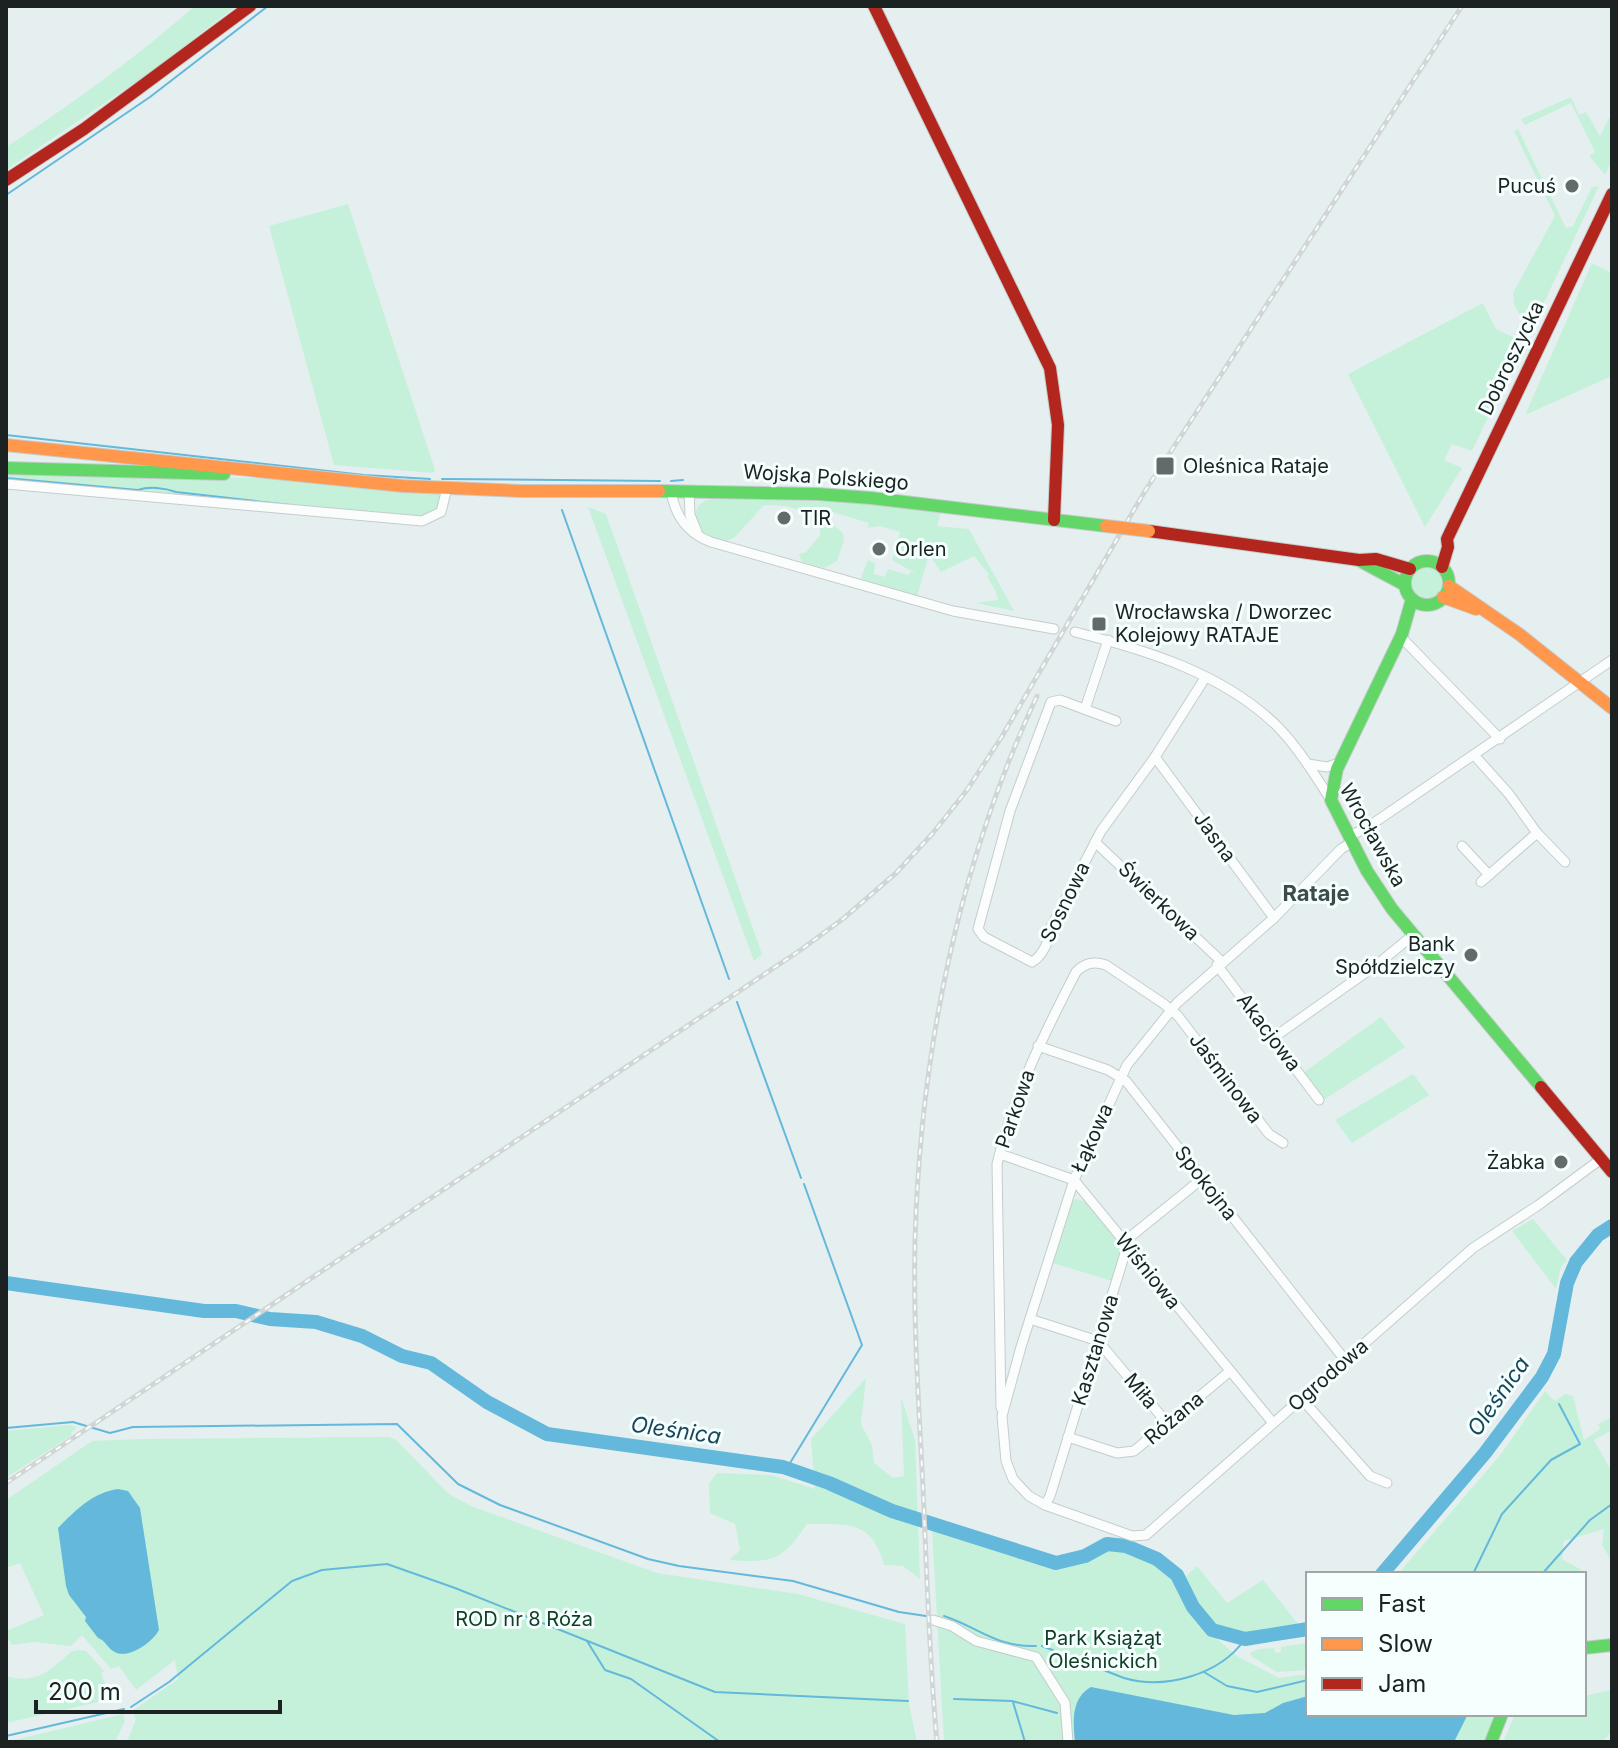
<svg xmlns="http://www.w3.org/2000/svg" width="1618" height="1748" viewBox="0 0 1618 1748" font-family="Inter,sans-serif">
<rect width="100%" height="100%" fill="#e6efef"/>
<g fill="#c5f1da">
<path d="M 195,6 L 236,6 L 152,71 L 6,170 L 6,147 C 72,104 135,58 195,6 Z"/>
<polygon points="1571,97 1579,115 1586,112 1600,136 1609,118 1612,119 1612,160 1605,175 1589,156 1595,152 1571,103 1525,125 1521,119"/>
<polygon points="1518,129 1566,228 1573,226 1592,187 1599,186 1540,311 1533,317 1522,319 1514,304 1513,293 1555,216 1514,131"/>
<polygon points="348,204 435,470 433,473 334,465 269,226"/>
<polygon points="1592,263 1612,273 1612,376 1525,415"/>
<polygon points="1483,303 1496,329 1524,342 1472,451 1452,444 1444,460 1462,468 1425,527 1348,374"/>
<polygon points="6,472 282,479 434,493 441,496 442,501 436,511 423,517 6,481"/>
<path d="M 710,499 L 860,502 L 941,512 L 937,526 L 969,529 L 1014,611 L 976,603 L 998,600 L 996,592 L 987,576 L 989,574 L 974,556 L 941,572 L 929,554 L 917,597 L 863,580 L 861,577 L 868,560 L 875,563 L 874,574 L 885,577 L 888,569 L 908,575 L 910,572 L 915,573 L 892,560 L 900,532 L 880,526 L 867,528 L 869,523 L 826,510 L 826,517 L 785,506 L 764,505 L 735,537 L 725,542 C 719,540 711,539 706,535 C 689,524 692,504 710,499 Z"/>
<polygon points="588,507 606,514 762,954 754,961"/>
<polygon points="824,525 835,526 843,533 844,540 837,561 824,568 802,562 799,554 806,552 820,535 820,529"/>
<circle cx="1427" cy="583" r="15"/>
<polygon points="1381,1017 1405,1047 1322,1101 1303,1073"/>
<polygon points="1413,1074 1429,1095 1352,1143 1335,1120"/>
<polygon points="1076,1199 1087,1202 1120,1243 1121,1253 1112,1281 1053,1263 1072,1202"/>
<polygon points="1533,1219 1567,1260 1561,1267 1556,1289 1512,1231"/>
<path d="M 866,1378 L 861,1424 L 872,1445 L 874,1463 L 893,1478 L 904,1476 L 901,1397 L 915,1440 L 920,1579 L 903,1566 L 884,1565 C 872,1520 848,1524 807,1524 C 782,1561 773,1563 729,1560 L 740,1550 L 735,1524 L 710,1513 L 709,1483 L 717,1473 L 771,1475 L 815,1489 L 811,1439 Z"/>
<polygon points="1545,1391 1555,1401 1565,1394 1573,1396 1584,1440 1600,1429 1598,1424 1612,1417 1612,1430 1594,1440 1612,1472 1612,1562 1602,1545 1604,1529 1564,1541 1562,1559 1580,1569 1581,1574 1398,1574 1501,1454"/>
<polygon points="68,1425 77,1427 71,1433 72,1435 6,1478 6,1431"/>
<polygon points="389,1437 396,1440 449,1494 471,1506 657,1573 798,1594 905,1624 909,1704 917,1742 127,1742 136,1719 132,1711 178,1679 175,1660 136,1690 119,1666 111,1669 82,1635 71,1646 33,1642 12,1645 9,1640 6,1641 6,1631 44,1615 20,1563 6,1568 6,1500 92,1441 140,1439"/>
<polygon points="932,1529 1058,1568 1111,1549 1143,1556 1164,1568 1176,1582 1205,1628 1237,1656 1279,1678 1308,1674 1308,1714 1497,1714 1485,1742 944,1742"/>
<path d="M 1197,1566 L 1227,1603 L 1263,1580 L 1299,1625 C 1242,1635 1204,1644 1186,1576 Z"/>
<polygon points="1308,1643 1308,1670 1277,1672 1251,1656 1250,1653 1258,1649 1274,1648 1275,1653 1281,1652 1281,1647"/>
<path d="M 79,1650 L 86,1651 L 104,1671 L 101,1673 L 111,1699 L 6,1723 L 6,1676 C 37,1685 50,1670 72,1651 Z"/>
<polygon points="1612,1690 1612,1732 1601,1742 1503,1742 1515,1714 1584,1714 1584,1693 1588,1695"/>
<polygon points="123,1714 125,1721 115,1742 6,1742"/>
</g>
<g fill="#64b8db">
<path d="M 118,1489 L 128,1491 L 140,1508 L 159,1630 C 153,1642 127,1661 113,1651 C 107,1647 106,1641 98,1638 L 85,1621 L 86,1617 L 69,1595 L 66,1586 L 58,1528 C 76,1510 92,1493 118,1489 Z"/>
<path d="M 1091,1687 L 1234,1715 L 1265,1713 L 1283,1703 L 1308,1696 L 1308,1714 L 1468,1714 L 1454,1742 L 1075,1742 C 1073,1722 1071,1698 1091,1687 Z"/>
</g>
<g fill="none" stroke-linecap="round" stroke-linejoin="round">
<g stroke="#64b8db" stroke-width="2">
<polyline points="6,195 150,97 268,6"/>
<polyline points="6,435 364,475 430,479"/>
<path d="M 6,478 L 138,490 C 149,486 165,488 176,492 L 290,505"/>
<polyline points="442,479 660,481"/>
<polyline points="671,481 683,480"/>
<polyline points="562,510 729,979"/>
<polyline points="737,1002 801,1178"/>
<polyline points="6,1428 73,1422 110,1433 133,1427 397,1424 458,1484 500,1505 648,1559 679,1566 793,1581 899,1612 926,1616"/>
<polyline points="787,1468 862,1345 804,1184"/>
<polyline points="1473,1574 1502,1514 1551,1460 1580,1444 1559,1404"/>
<polyline points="1542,1574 1590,1520 1612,1504"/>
<path d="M 944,1616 C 980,1628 995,1647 1036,1646"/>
<polyline points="587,1641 605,1670 631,1679 720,1742"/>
<path d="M 1042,1646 L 1124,1678 C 1165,1690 1220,1675 1245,1639"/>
<polyline points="1204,1672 1227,1686 1257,1692 1308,1680"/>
<polyline points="954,1699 1012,1701 1057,1713"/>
<polyline points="1013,1702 1025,1742"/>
<polyline points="131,1707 169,1682 292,1581 322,1570 387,1564 455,1588 715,1692 908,1701"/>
<polyline points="6,1736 124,1709"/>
</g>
<g stroke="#64b8db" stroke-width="14">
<polyline points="6,1283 204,1311 236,1311 270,1319 316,1322 362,1336 402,1356 431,1363 487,1402 547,1434 783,1467 829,1483 892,1511 1056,1563 1085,1556 1107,1544 1126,1546 1157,1559 1177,1575 1193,1607 1212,1630 1245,1639 1308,1629"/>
<polyline points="1382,1574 1485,1453 1542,1377 1554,1354 1567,1283 1576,1262 1598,1235 1612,1226"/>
</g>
<defs>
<g id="street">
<polyline points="6,484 422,521 441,512 447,488"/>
<path d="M 671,491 C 675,516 687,533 711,542 L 953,611 L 1054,629"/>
<polyline points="689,491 690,515 697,532"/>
<path d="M 1075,632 C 1146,650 1222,673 1276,725 C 1298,747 1314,774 1331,800"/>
<polyline points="1401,637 1500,739"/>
<polyline points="1085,709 1108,640"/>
<path d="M 1116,721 L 1060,700 L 1051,702 L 1010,811 L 978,929 L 984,937 L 1032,962 C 1042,957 1051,938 1051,927 L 1101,831 L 1155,757 L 1205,678"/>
<polyline points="1474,755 1509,794 1537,833 1481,882"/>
<polyline points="1155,757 1274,918"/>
<polyline points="1308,764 1327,767 1339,763"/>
<polyline points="1537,833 1565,862"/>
<polyline points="1349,836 1365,829 1612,660"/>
<polyline points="1095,842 1221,961"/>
<polyline points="1352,842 1341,849 1274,918 1177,1003 1127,1065 1074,1180 1021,1347 1002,1416 1006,1461 1013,1479 1029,1496 1045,1505 1132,1536 1146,1535 1473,1248 1540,1204 1601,1159"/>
<polyline points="1462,846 1489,875"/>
<polyline points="1217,965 1319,1100"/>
<polyline points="1273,1038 1379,963 1413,935"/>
<polyline points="1038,1046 1108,1070 1126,1081 1345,1360"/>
<polyline points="1000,1154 1074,1180 1273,1423"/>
<polyline points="1030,1319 1098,1341 1167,1423"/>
<polyline points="1301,1398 1370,1476 1387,1483"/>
<path d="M 1001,1408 L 997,1164 C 1013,1096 1044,1034 1076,972 C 1085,963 1093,961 1106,965 L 1164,1004 L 1178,1016 L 1269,1134 L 1283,1143"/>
<polyline points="1068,1437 1117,1453 1134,1451 1229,1372"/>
<polyline points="1045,1505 1050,1496 1130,1237 1203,1178"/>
<polyline points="933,1620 952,1626 976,1641 1036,1657 1065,1703 1068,1742"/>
</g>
<g id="fast">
<polyline points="6,468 224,474"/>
<polyline points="659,491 818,494 871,498 1106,526"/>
<circle cx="1427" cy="583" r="22"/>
<polyline points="1362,562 1405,585"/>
<polyline points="1412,599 1402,634 1337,769 1331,800 1367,871 1392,909 1541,1087"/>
<polyline points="1584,1648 1612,1645"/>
<polyline points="1491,1742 1502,1714"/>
</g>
<g id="slow">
<polyline points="6,445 403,486 521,491 659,491"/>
<polyline points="1449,586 1519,634 1612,708"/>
<polyline points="1443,597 1476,609"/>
</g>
<g id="jam">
<polyline points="874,6 1050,368 1058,425 1054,520"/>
<polyline points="6,180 84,129 250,6"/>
<polyline points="1149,531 1359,560 1376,559 1410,569"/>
<polyline points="1442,567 1448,547 1447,539 1612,194"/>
<polyline points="1541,1087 1612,1172"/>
</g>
</defs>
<use href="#street" stroke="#c5cccc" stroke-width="11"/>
<use href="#fast" stroke="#c5cccc" stroke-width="14"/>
<use href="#slow" stroke="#c5cccc" stroke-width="14"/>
<use href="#jam" stroke="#c5cccc" stroke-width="14"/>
<use href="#street" stroke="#fbfdfd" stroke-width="9"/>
<use href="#fast" stroke="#63d668" stroke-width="12"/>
<use href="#slow" stroke="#ff974d" stroke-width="12"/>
<use href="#jam" stroke="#b3261e" stroke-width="12"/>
<defs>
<g id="rail">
<polyline points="6,1483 802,949 844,918 896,873 933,833 967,790 1001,738 1145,491 1462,6"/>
<path d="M 937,1742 C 929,1658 927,1573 923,1489 C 919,1406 913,1323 915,1241 C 920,1055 958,865 1037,696"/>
</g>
</defs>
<use href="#rail" stroke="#d2d5d5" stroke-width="5"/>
<use href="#rail" stroke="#f4fffe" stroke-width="2" stroke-dasharray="6" stroke-linecap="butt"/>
<defs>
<polyline id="slow-bridge" points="1106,526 1149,531"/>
</defs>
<use href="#slow-bridge" stroke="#c5cccc" stroke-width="14" stroke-linecap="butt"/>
<use href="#slow-bridge" stroke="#ff974d" stroke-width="12"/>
</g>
<g fill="#636a6a" stroke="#f4fffe" stroke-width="3">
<circle cx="1572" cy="186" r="8"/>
<rect x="1155" y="456" width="20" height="20" rx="4"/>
<circle cx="784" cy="518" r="8"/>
<circle cx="879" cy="549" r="8"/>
<rect x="1091" y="616" width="16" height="16" rx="4"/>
<circle cx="1471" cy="955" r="8"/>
<circle cx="1561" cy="1162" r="8"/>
</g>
<g text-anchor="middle" stroke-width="6" stroke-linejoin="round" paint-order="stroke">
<g font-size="20" fill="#1c2222" stroke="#f4fffe" text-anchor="start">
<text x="1556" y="193" text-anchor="end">Pucuś</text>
<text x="1183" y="473">Oleśnica Rataje</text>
<text x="800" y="525">TIR</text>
<text x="895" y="556">Orlen</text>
<text x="1115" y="619">Wrocławska / Dworzec<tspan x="1115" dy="23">Kolejowy RATAJE</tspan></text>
<text x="1455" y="951" text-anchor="end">Bank<tspan x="1455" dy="23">Spółdzielczy</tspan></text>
<text x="1545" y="1169" text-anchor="end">Żabka</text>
</g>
<g font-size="20" fill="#1c2222" stroke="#f4fffe">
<text transform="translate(1511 358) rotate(-64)" y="7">Dobroszycka</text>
<text transform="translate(826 477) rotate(4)" y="7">Wojska Polskiego</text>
<text transform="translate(1373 835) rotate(61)" y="7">Wrocławska</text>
<text transform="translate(1215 837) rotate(54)" y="7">Jasna</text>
<text transform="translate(1159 901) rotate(44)" y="7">Świerkowa</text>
<text transform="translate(1065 902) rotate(-64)" y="7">Sosnowa</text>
<text transform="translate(1269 1032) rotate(53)" y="7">Akacjowa</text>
<text transform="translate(1226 1078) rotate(53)" y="7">Jaśminowa</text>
<text transform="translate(1015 1109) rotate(-71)" y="7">Parkowa</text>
<text transform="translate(1092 1138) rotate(-66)" y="7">Łąkowa</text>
<text transform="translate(1206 1183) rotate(52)" y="7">Spokojna</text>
<text transform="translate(1148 1271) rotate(51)" y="7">Wiśniowa</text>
<text transform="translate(1095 1350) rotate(-73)" y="7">Kasztanowa</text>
<text transform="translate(1328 1375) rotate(-41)" y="7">Ogrodowa</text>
<text transform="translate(1141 1391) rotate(50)" y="7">Miła</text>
<text transform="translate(1174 1418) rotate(-40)" y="7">Różana</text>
</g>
<g font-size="20" fill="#113c26" stroke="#f4fffe">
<text x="524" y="1626">ROD nr 8 Róża</text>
<text x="1103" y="1645">Park Książąt<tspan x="1103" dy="23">Oleśnickich</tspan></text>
</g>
<g font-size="22" font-weight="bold" fill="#3d4b4a" stroke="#f4fffe">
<text x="1316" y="901">Rataje</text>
</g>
<g font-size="22" font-style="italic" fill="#18465b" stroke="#f4fffe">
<text transform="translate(1498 1396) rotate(-55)" y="8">Oleśnica</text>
<text transform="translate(676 1430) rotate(8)" y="8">Oleśnica</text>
</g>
</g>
<rect width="1618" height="1748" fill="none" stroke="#1c2222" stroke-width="16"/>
<rect x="1306" y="1572" width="280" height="144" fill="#f4fffe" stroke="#9ea7a6" stroke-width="2"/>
<rect x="1322" y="1598" width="40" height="12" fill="#63d668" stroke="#9ea7a6" stroke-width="2"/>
<text x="1378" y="1612" font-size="24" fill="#1c2222">Fast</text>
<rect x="1322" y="1638" width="40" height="12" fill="#ff974d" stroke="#9ea7a6" stroke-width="2"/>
<text x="1378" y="1652" font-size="24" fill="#1c2222">Slow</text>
<rect x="1322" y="1678" width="40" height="12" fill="#b3261e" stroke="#9ea7a6" stroke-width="2"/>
<text x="1378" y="1692" font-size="24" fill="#1c2222">Jam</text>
<path d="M36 1700v12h244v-12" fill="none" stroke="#1c2222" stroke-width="4"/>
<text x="48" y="1700" font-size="24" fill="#1c2222" stroke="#f4fffe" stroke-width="6" paint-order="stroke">200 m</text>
</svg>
